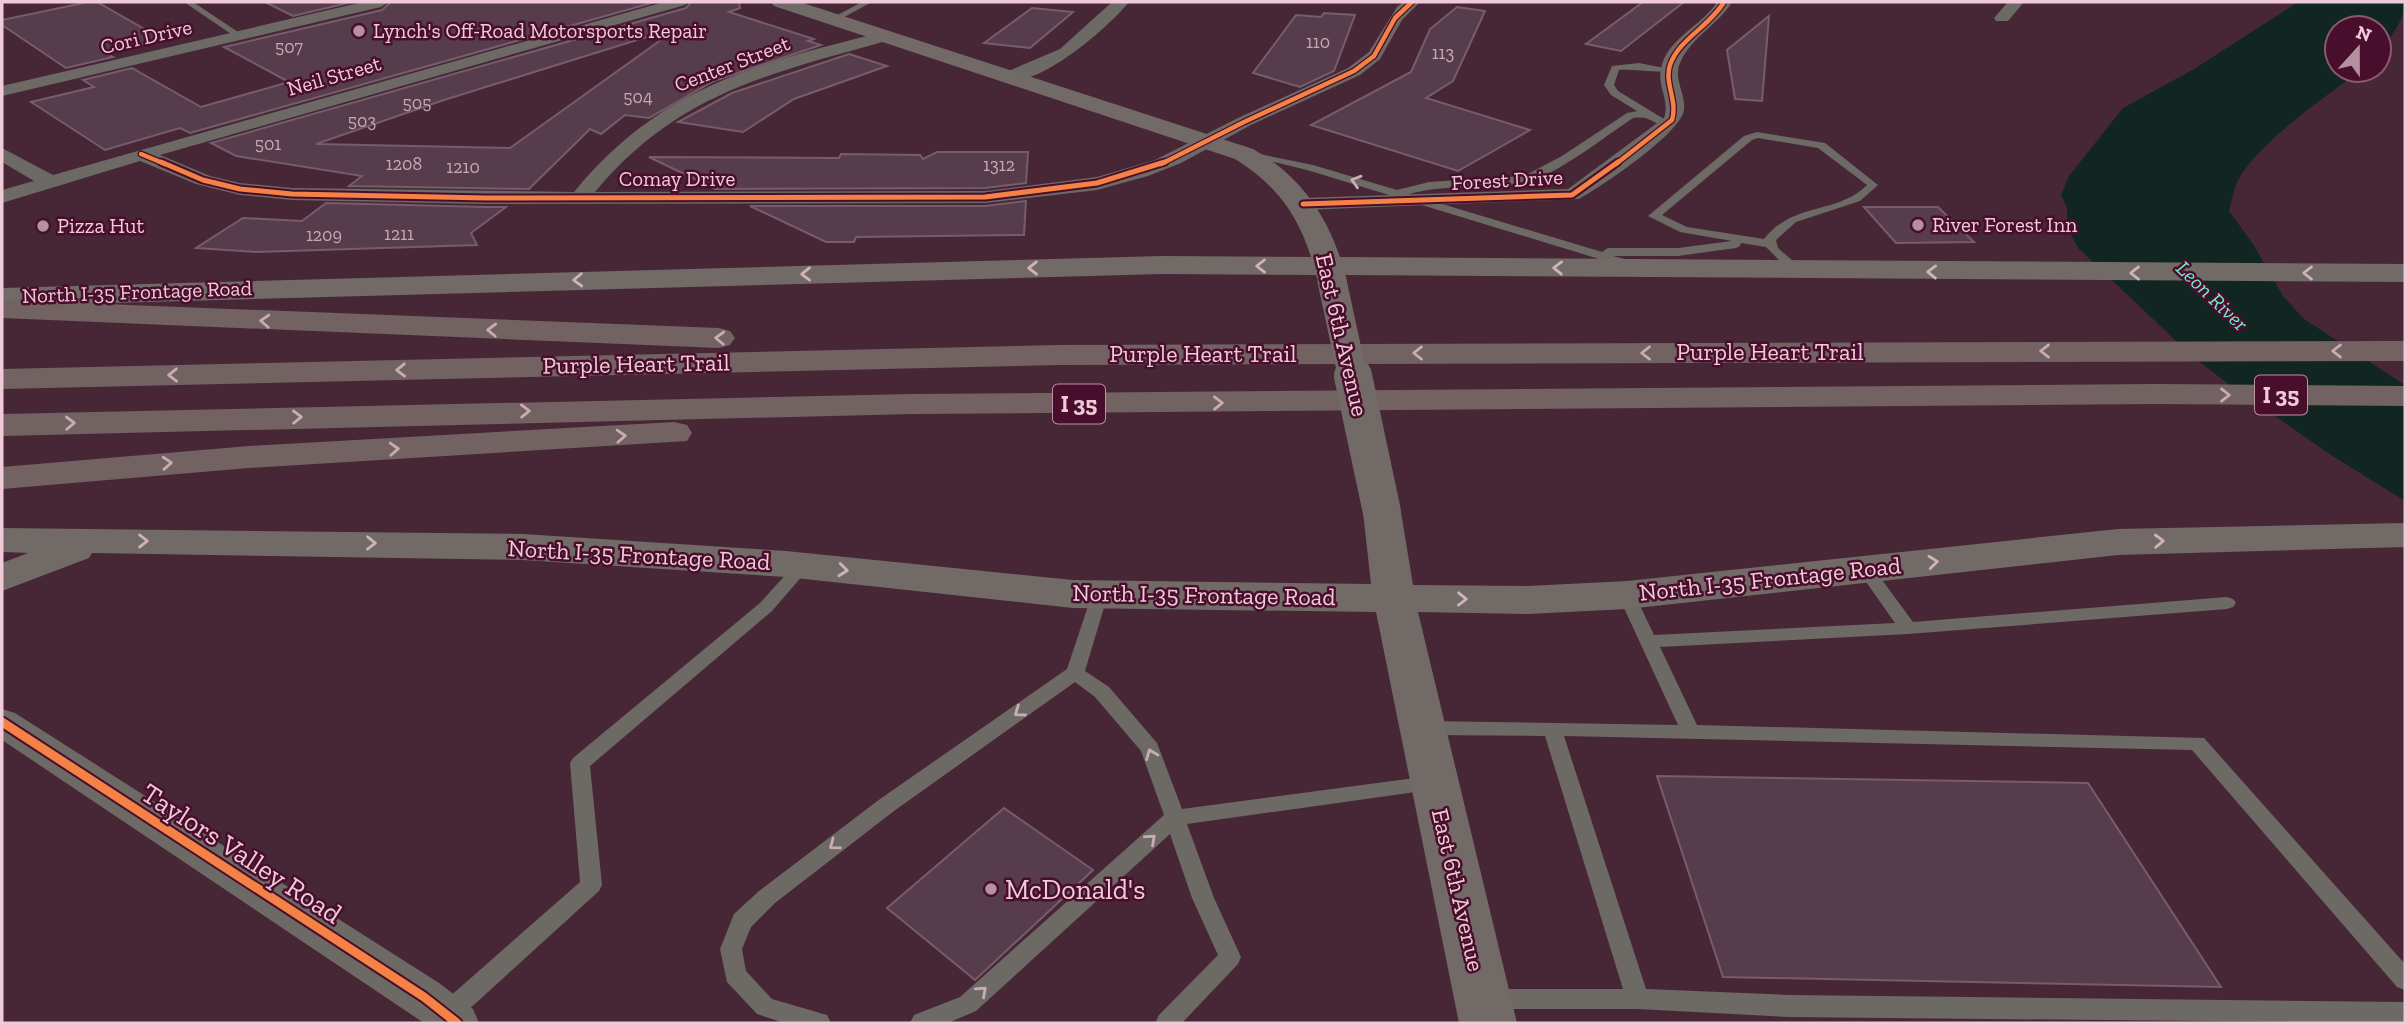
<svg xmlns="http://www.w3.org/2000/svg" width="2407" height="1025" viewBox="0 0 2407 1025" font-family="'Zilla Slab',serif">
<rect width="100%" height="100%" fill="#472736"/>
<path fill="#112621" d="M 2298,2 L 2405,2 C 2405,20 2390,38 2379,53 L 2379,28 L 2337,28 L 2337,70 L 2361,70 C 2326,97 2253,145 2236,185 C 2233,193 2231,203 2229,211 L 2253,244 L 2283,296 L 2304,319 L 2405,385 L 2405,501 L 2331,455 L 2227,383 L 2192,356 L 2079,249 L 2067,228 L 2067,208 L 2061,195 L 2069,176 L 2123,108 L 2194,69 Z"/>
<g fill="#573d4c" stroke="#765c6c" stroke-width="2" fill-rule="evenodd">
<polygon points="88,2 97,2 162,39 104,53 113,57 66,68 2,25 2,20"/>
<polygon points="265,2 352,2 293,16"/>
<polygon points="391,2 655,2 190,133 180,128 105,150 31,102 94,87 83,80 132,68 201,107 289,82 224,47 382,10"/>
<path d="M 691,2 L 739,2 L 740,8 L 729,12 L 814,39 L 808,41 L 821,45 L 714,81 L 649,118 L 625,115 L 601,134 L 590,129 L 529,189 L 349,186 L 362,176 L 236,156 L 211,143 L 686,8 ZM 679,27 L 510,148 L 316,144 L 444,100 Z"/>
<polygon points="1643,2 1684,2 1621,51 1586,44"/>
<polygon points="1457,7 1485,11 1453,81 1426,98 1530,130 1458,171 1311,125 1411,72 1430,29"/>
<polygon points="1032,8 1073,12 1030,48 984,43"/>
<polygon points="1324,13 1355,15 1334,71 1300,87 1253,73 1296,15 1321,17"/>
<polygon points="1769,16 1762,101 1735,99 1727,50"/>
<polygon points="849,54 887,66 794,99 743,132 678,122 732,93"/>
<polygon points="937,152 1028,152 1026,183 985,188 715,189 649,157 839,158 841,154 920,155 923,159"/>
<polygon points="1026,201 1024,235 856,237 854,242 826,242 750,206 985,206"/>
<polygon points="326,203 486,207 506,207 471,233 477,245 256,252 196,248 243,218 302,221"/>
<polygon points="1864,207 1938,207 1974,242 1896,243"/>
<polygon points="1657,776 2088,783 2221,987 1723,977"/>
<polygon points="1004,808 1093,870 975,980 887,908"/>
</g>
<g fill="none" stroke-linecap="round" stroke-linejoin="round">
<g fill="#6d6964" fill-rule="evenodd">
<polygon points="184,2 193,2 244,36 237,38"/>
<polygon points="862,2 872,2 837,21 830,19"/>
<path d="M 1639,63 L 1674,70 C 1666,74 1632,69 1619,70 L 1614,85 L 1618,91 L 1669,122 L 1669,126 C 1654,127 1653,115 1633,118 C 1607,135 1555,176 1527,182 C 1489,190 1449,183 1409,194 L 1602,252 L 1608,248 L 1678,248 L 1732,241 L 1680,232 L 1648,216 L 1744,136 L 1757,132 L 1825,143 L 1878,185 L 1860,201 L 1796,222 L 1776,240 L 1778,248 L 1801,268 L 1801,274 L 1793,274 L 1766,247 L 1741,243 L 1740,246 L 1736,248 L 1678,256 L 1613,256 L 1636,262 L 1638,265 L 1632,269 L 1307,170 L 1245,155 L 1250,152 L 1313,165 L 1397,190 L 1429,182 L 1524,176 L 1562,156 L 1627,113 L 1637,111 L 1611,95 L 1604,85 L 1612,66 ZM 1758,138 L 1818,148 L 1867,185 C 1837,215 1794,201 1764,239 L 1687,227 L 1662,215 L 1752,140 Z"/>
<polygon points="803,561 811,566 772,611 590,766 602,885 599,891 455,1022 439,1022 435,1014 439,1006 580,882 570,763 573,758 760,603 797,562"/>
<polygon points="1865,564 1871,565 1913,622 2227,597 2233,599 2236,603 2233,607 2227,609 1908,634 1660,647 1697,725 2204,738 2405,964 2405,990 2397,987 2192,750 1564,736 1646,989 1789,995 2405,1002 2405,1023 1789,1017 1638,1009 1490,1009 1482,1006 1478,999 1482,992 1490,989 1623,989 1545,736 1425,735 1418,733 1415,728 1418,723 1425,721 1678,725 1618,595 1621,591 1633,591 1654,635 1895,623 1857,569"/>
<polygon points="1100,588 1108,594 1085,671 1109,687 1157,743 1182,809 1430,776 1437,779 1440,784 1437,789 1187,824 1214,898 1241,957 1238,964 1182,1023 1155,1023 1159,1015 1218,955 1192,898 1170,834 976,1011 948,1023 910,1023 914,1015 960,997 1164,815 1141,751 1095,697 1075,682 894,811 775,903 751,927 742,949 746,971 772,999 827,1015 831,1023 784,1023 757,1014 727,982 720,949 734,914 759,891 880,799 1067,669 1092,594"/>
</g>
<g fill="#6d6964" fill-rule="evenodd">
<polygon points="363,2 389,2 381,7 2,96 2,86"/>
<path d="M 664,2 L 688,2 L 685,5 L 160,155 L 210,176 L 240,183 L 292,188 L 574,192 C 661,86 759,63 887,31 L 893,33 L 893,39 C 774,73 679,91 595,192 L 985,191 L 1097,177 L 1155,160 L 1238,118 L 1348,68 L 1369,52 L 1397,7 L 1403,2 L 1420,2 L 1402,20 L 1380,59 L 1360,75 L 1251,125 L 1181,163 L 1148,176 L 1097,190 L 985,203 L 486,204 L 292,200 L 240,195 L 196,184 L 140,161 L 2,203 L 2,190 L 34,181 L 2,162 L 2,148 L 53,175 Z"/>
<path d="M 1112,2 L 1129,2 C 1109,27 1039,88 1006,80 L 1003,76 L 1006,72 L 1060,49 Z"/>
<path d="M 1717,2 L 1732,2 C 1718,25 1690,38 1680,63 C 1673,79 1686,94 1684,110 C 1681,133 1601,187 1579,199 L 1303,210 L 1293,204 L 1303,198 L 1568,189 L 1664,118 C 1670,100 1657,86 1661,69 C 1666,39 1702,26 1717,2 Z"/>
<polygon points="2008,2 2024,2 2008,21 1996,21 1994,18"/>
<polygon points="2,709 15,713 439,983 473,1009 479,1023 424,1023 2,740"/>
</g>
<g fill="#726a66" fill-rule="evenodd">
<path d="M 771,2 L 800,2 L 1253,149 C 1297,174 1324,210 1340,257 L 2405,264 L 2405,282 L 1345,275 L 1347,281 L 1343,287 L 1332,290 L 1321,287 L 1316,275 L 1163,274 L 2,306 L 2,288 L 1163,256 L 1311,257 C 1297,213 1275,184 1235,159 L 774,6 Z"/>
<polygon points="1382,500 1396,504 1401,512 1413,585 1528,586 1627,581 2118,529 2405,523 2405,547 2118,555 1627,609 1528,614 1418,612 1517,1023 1459,1023 1376,612 1073,608 786,577 523,560 92,553 89,558 2,591 2,563 28,553 2,552 2,528 523,534 786,551 1073,580 1371,584 1363,512 1368,504"/>
</g>
<g fill="#726362" fill-rule="evenodd">
<polygon points="2,300 719,328 730,331 735,338 730,345 719,348 2,318"/>
<polygon points="2405,341 2405,361 1057,365 2,389 2,369 1057,345"/>
<polygon points="2156,384 2405,386 2405,406 2156,404 912,414 2,436 2,414 912,394"/>
<polygon points="674,422 687,425 692,433 687,441 249,468 2,489 2,467 249,446"/>
</g>
<polyline stroke="#726a66" stroke-width="29" points="1332,281 1353,378"/>
<polyline stroke="#726a66" stroke-width="38" points="1353,376 1382,512"/>
<defs>
<g id="cycleway-far2">
<polyline points="141,154 165,164"/>
<polyline points="1161,164 1244,122 1354,71 1374,56 1395,18 1412,2"/>
<path d="M 1616,164 L 1672,120 C 1678,101 1664,83 1670,65 C 1679,39 1710,26 1724,2"/>
</g>
<g id="cycleway-far1">
<polyline points="161,162 203,180 240,189 292,194 486,198 985,197 1097,183 1165,162"/>
<polyline points="1303,204 1572,195 1618,162"/>
</g>
<polyline id="cycleway" points="2,722 424,997 457,1023"/>
</defs>
<use href="#cycleway-far2" stroke="#480e2b" stroke-width="7"/>
<use href="#cycleway-far1" stroke="#480e2b" stroke-width="9"/>
<use href="#cycleway" stroke="#480e2b" stroke-width="13"/>
<use href="#cycleway-far2" stroke="#f48246" stroke-width="4.5"/>
<use href="#cycleway-far1" stroke="#f48246" stroke-width="5"/>
<use href="#cycleway" stroke="#f48246" stroke-width="9"/>
</g>
<defs><path id="oneway-chevron" d="M-2-3.5L2.5 0L-2 3.5" fill="none" stroke-width="1.6" stroke-linecap="round" stroke-linejoin="round" transform="scale(1.75)"/></defs>
<g stroke="#c9adb5">
<use href="#oneway-chevron" transform="translate(1356 181) rotate(-163)"/>
<use href="#oneway-chevron" transform="translate(1019 712) rotate(145)"/>
<use href="#oneway-chevron" transform="translate(1151 754) rotate(-112)"/>
<use href="#oneway-chevron" transform="translate(1151 839) rotate(-42)"/>
<use href="#oneway-chevron" transform="translate(834 845) rotate(143)"/>
<use href="#oneway-chevron" transform="translate(982 991) rotate(-42)"/>
</g>
<g stroke="#d0b2bc">
<use href="#oneway-chevron" transform="translate(1261 266) rotate(-180)"/>
<use href="#oneway-chevron" transform="translate(1033 268) rotate(179)"/>
<use href="#oneway-chevron" transform="translate(1558 268) rotate(-179)"/>
<use href="#oneway-chevron" transform="translate(1932 272) rotate(-179)"/>
<use href="#oneway-chevron" transform="translate(2135 273) rotate(-180)"/>
<use href="#oneway-chevron" transform="translate(2308 273) rotate(-180)"/>
<use href="#oneway-chevron" transform="translate(806 274) rotate(179)"/>
<use href="#oneway-chevron" transform="translate(578 280) rotate(178)"/>
<use href="#oneway-chevron" transform="translate(143 541)"/>
<use href="#oneway-chevron" transform="translate(2159 541) rotate(-2)"/>
<use href="#oneway-chevron" transform="translate(371 543) rotate(1)"/>
<use href="#oneway-chevron" transform="translate(1933 562) rotate(-6)"/>
<use href="#oneway-chevron" transform="translate(843 570) rotate(6)"/>
<use href="#oneway-chevron" transform="translate(1462 599) rotate(1)"/>
</g>
<g stroke="#caabb5">
<use href="#oneway-chevron" transform="translate(265 321) rotate(-177)"/>
<use href="#oneway-chevron" transform="translate(492 330) rotate(-178)"/>
<use href="#oneway-chevron" transform="translate(720 338) rotate(-178)"/>
<use href="#oneway-chevron" transform="translate(2045 351) rotate(180)"/>
<use href="#oneway-chevron" transform="translate(2337 351) rotate(180)"/>
<use href="#oneway-chevron" transform="translate(1418 353) rotate(180)"/>
<use href="#oneway-chevron" transform="translate(1646 353) rotate(180)"/>
<use href="#oneway-chevron" transform="translate(401 370) rotate(179)"/>
<use href="#oneway-chevron" transform="translate(173 375) rotate(179)"/>
<use href="#oneway-chevron" transform="translate(2225 395)"/>
<use href="#oneway-chevron" transform="translate(1218 403) rotate(-1)"/>
<use href="#oneway-chevron" transform="translate(525 411) rotate(-1)"/>
<use href="#oneway-chevron" transform="translate(297 417) rotate(-1)"/>
<use href="#oneway-chevron" transform="translate(70 423) rotate(-2)"/>
<use href="#oneway-chevron" transform="translate(621 436) rotate(-3)"/>
<use href="#oneway-chevron" transform="translate(394 449) rotate(-3)"/>
<use href="#oneway-chevron" transform="translate(167 463) rotate(-4)"/>
</g>
<g fill="#b5919f" stroke="#480e2b" stroke-width="2.5">
<circle cx="359" cy="31" r="7"/>
<circle cx="1918" cy="225" r="7"/>
<circle cx="43" cy="226" r="7"/>
<circle cx="991" cy="889" r="7"/>
</g>
<g text-anchor="middle" stroke-width="5" stroke-linejoin="round" paint-order="stroke">
<g font-size="18" fill="#caa7b5">
<text x="1318" y="48">110</text>
<text x="289" y="53">507</text>
<text x="1443" y="59">113</text>
<text x="638" y="103">504</text>
<text x="417" y="109">505</text>
<text x="362" y="127">503</text>
<text x="268" y="150">501</text>
<text x="404" y="170">1208</text>
<text x="999" y="171">1312</text>
<text x="463" y="173">1210</text>
<text x="399" y="240">1211</text>
<text x="324" y="241">1209</text>
</g>
<g font-size="21" fill="#f0cad8" stroke="#480e2b" text-anchor="start">
<text x="373" y="38">Lynch's Off-Road Motorsports Repair</text>
<text x="1932" y="232">River Forest Inn</text>
<text x="57" y="233">Pizza Hut</text>
</g>
<g font-size="21" fill="#f0cad8" stroke="#480e2b">
<text transform="translate(146 37) rotate(-13)" y="7">Cori Drive</text>
<text transform="translate(732 64) rotate(-21)" y="7">Center Street</text>
<text transform="translate(334 76) rotate(-16)" y="7">Neil Street</text>
<text x="677" y="186">Comay Drive</text>
<text transform="translate(1507 180) rotate(-3)" y="7">Forest Drive</text>
<text transform="translate(137 292) rotate(-2)" y="7">North I-35 Frontage Road</text>
</g>
<g font-size="21" font-style="italic" fill="#74ebcc" stroke="#480e2b">
<text transform="translate(2212 296) rotate(44)" y="7">Leon River</text>
</g>
<g fill="#480e2b" stroke="#be92a4" stroke-width="2">
<rect x="2255" y="375.5" width="52" height="39" rx="5"/>
<rect x="1053" y="384.5" width="52" height="39" rx="5"/>
</g>
<g font-size="23" font-weight="bold" fill="#f0cad8">
<text x="2281" y="403">I 35</text>
<text x="1079" y="412">I 35</text>
</g>
<g font-size="24" fill="#f0cad8" stroke="#480e2b">
<text transform="translate(1342 335) rotate(77)" y="8">East 6th Avenue</text>
<text x="1770" y="360">Purple Heart Trail</text>
<text x="1203" y="362">Purple Heart Trail</text>
<text transform="translate(636 364) rotate(-1)" y="8">Purple Heart Trail</text>
<text transform="translate(639 555) rotate(3)" y="8">North I-35 Frontage Road</text>
<text transform="translate(1770 579) rotate(-6)" y="8">North I-35 Frontage Road</text>
<text transform="translate(1204 595) rotate(1)" y="8">North I-35 Frontage Road</text>
<text transform="translate(1458 890) rotate(77)" y="8">East 6th Avenue</text>
</g>
<g font-size="28" fill="#f0cad8" stroke="#480e2b">
<text transform="translate(242 853) rotate(33)" y="10">Taylors Valley Road</text>
</g>
<g font-size="28" fill="#f0cad8" stroke="#480e2b" text-anchor="start">
<text x="1005" y="899">McDonald's</text>
</g>
</g>
<rect width="2407" height="1025" fill="none" stroke="#f0cad8" stroke-width="7"/>
<g transform="translate(2358 49) rotate(21)"><circle r="33" fill="#480e2b" stroke="#8b5970" stroke-width="2"/>
<path d="M0-5L12 26L0 18L-12 26Z" fill="#b5919f"/>
<text y="-10" font-size="19" font-weight="bold" text-anchor="middle" fill="#f0cad8">N</text>
</g>
</svg>
